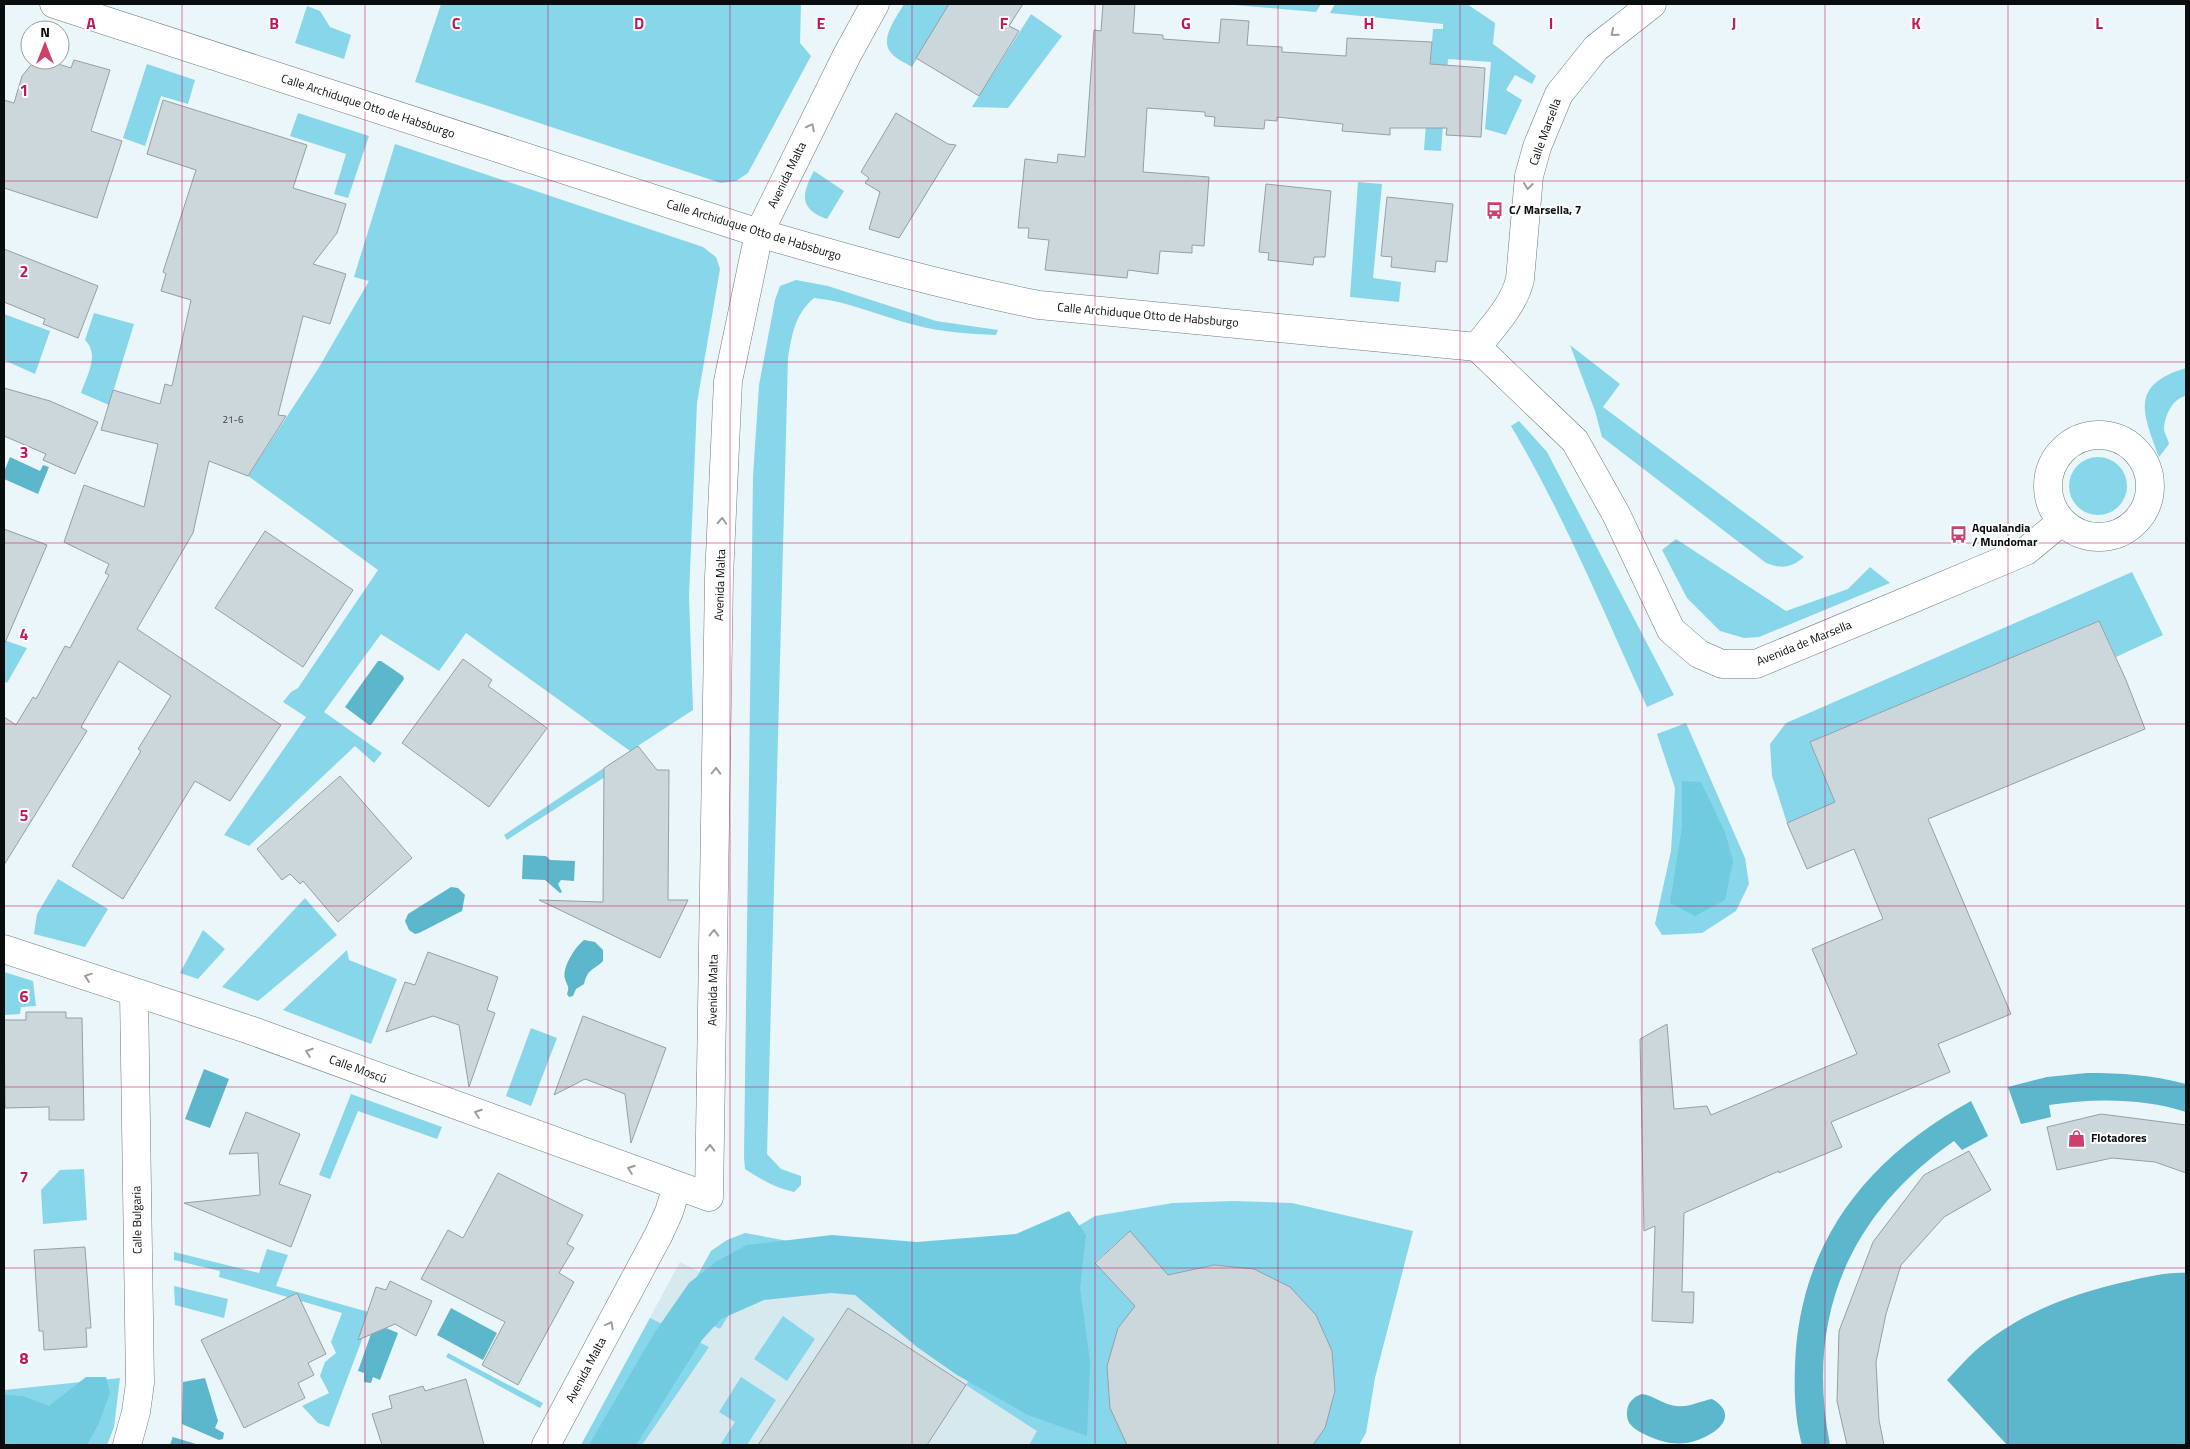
<svg xmlns="http://www.w3.org/2000/svg" width="2190" height="1449" viewBox="0 0 2190 1449" font-family="'Titillium Web',sans-serif">
<rect width="100%" height="100%" fill="#eaf6f9"/>
<polygon fill="#d5e9ee" points="745,1233 848,1252 1064,1445 581,1445 680,1262 700,1272 711,1251 727,1240"/>
<g fill="#88d6ea" fill-rule="evenodd">
<polygon points="441,4 801,4 800,43 811,56 748,173 736,181 721,183 415,82"/>
<path d="M 904,4 L 949,4 L 912,67 C 906,63 896,59 892,54 C 878,40 897,17 904,4 Z"/>
<polygon points="1223,4 1321,4 1316,12"/>
<polygon points="1335,4 1467,4 1495,23 1493,44 1536,76 1532,84 1515,75 1506,90 1522,100 1506,135 1485,129 1491,62 1448,59 1441,151 1424,150 1433,29 1443,29 1443,24 1330,13"/>
<polygon points="307,6 320,11 330,27 351,35 344,59 295,43"/>
<polygon points="1031,14 1062,36 1008,108 972,107"/>
<polygon points="147,64 195,80 188,104 161,96 145,146 123,138"/>
<polygon points="298,113 369,136 348,198 334,194 346,154 290,136"/>
<polygon points="395,144 703,247 716,257 720,269 697,403 689,596 693,710 630,751 466,633 439,671 381,634 324,712 382,753 374,763 355,746 249,846 224,835 306,717 283,702 291,692 298,688 378,570 248,476 318,369 369,281 354,277"/>
<path d="M 814,171 L 844,191 L 827,219 C 798,209 802,193 814,171 Z"/>
<polygon points="1358,182 1382,184 1373,278 1401,282 1399,302 1350,297"/>
<path d="M 796,280 L 828,286 L 936,321 L 998,330 L 996,335 C 969,334 941,332 915,325 C 882,317 848,301 814,298 C 795,314 792,334 788,358 L 767,1154 L 781,1169 L 801,1176 L 801,1185 L 794,1192 C 776,1188 760,1179 745,1169 L 744,1157 L 753,477 L 759,385 L 775,300 L 780,286 Z"/>
<path d="M 94,313 L 134,324 L 109,405 L 81,393 C 87,375 100,355 85,340 Z"/>
<polygon points="4,314 50,331 35,374 4,360"/>
<path d="M 1570,345 L 1620,384 L 1603,407 L 1804,557 C 1791,568 1782,569 1766,563 L 1602,437 L 1595,411 Z"/>
<path d="M 2186,368 L 2186,396 C 2173,398 2165,415 2164,428 C 2164,433 2168,439 2169,444 L 2159,457 C 2143,413 2129,385 2186,368 Z"/>
<path d="M 1519,421 L 1547,452 L 1674,695 L 1647,707 C 1604,613 1564,515 1511,426 Z"/>
<circle cx="2098" cy="486" r="29"/>
<polygon points="1676,539 1786,611 1848,589 1870,567 1890,583 1759,637 1744,638 1720,631 1687,598 1662,550"/>
<polygon points="2132,572 2163,635 2116,657 2099,621 1810,742 1835,802 1787,823 1772,776 1770,744 1786,723"/>
<polygon points="4,640 27,648 7,683 4,681"/>
<polygon points="1686,723 1745,858 1749,884 1736,911 1702,933 1662,935 1655,924 1671,851 1675,788 1657,734"/>
<polygon points="604,768 608,775 507,840 504,835"/>
<polygon points="58,879 108,909 85,947 34,934 37,914"/>
<polygon points="305,898 337,935 258,1001 222,987"/>
<polygon points="203,930 225,949 198,979 180,973"/>
<polygon points="347,950 349,960 397,979 371,1044 283,1010"/>
<polygon points="4,972 33,981 36,1006 21,1007 20,1014 4,1015"/>
<polygon points="531,1028 557,1038 531,1106 506,1096"/>
<polygon points="351,1094 442,1127 437,1139 358,1111 330,1179 319,1175"/>
<polygon points="84,1169 87,1220 43,1224 41,1190 60,1170"/>
<path d="M 1234,1201 L 1292,1203 L 1413,1231 L 1375,1378 L 1366,1433 L 1359,1445 L 1029,1445 L 1037,1431 L 966,1385 L 1004,1319 L 824,1282 L 736,1303 L 720,1329 L 679,1309 L 711,1251 L 727,1240 L 745,1233 L 848,1252 L 1050,1243 L 1095,1216 L 1173,1203 ZM 1130,1231 L 1115,1284 L 1095,1262 Z"/>
<polygon points="267,1249 288,1255 276,1286 372,1313 329,1427 318,1423 302,1406 329,1393 320,1376 325,1362 336,1353 331,1342 342,1313 219,1277 220,1271 174,1260 174,1252 259,1273"/>
<polygon points="174,1286 228,1299 224,1318 175,1305"/>
<polygon points="783,1316 815,1339 787,1381 754,1359"/>
<polygon points="650,1318 709,1347 642,1445 581,1445"/>
<polygon points="448,1353 543,1403 540,1408 446,1357"/>
<polygon points="741,1377 776,1400 747,1445 720,1445 735,1422 719,1412"/>
<polygon points="120,1378 114,1427 107,1445 4,1445 4,1390"/>
</g>
<g fill="#70cae0">
<polygon points="1682,781 1701,782 1725,832 1733,861 1725,900 1695,916 1670,903 1682,827"/>
<polygon points="1069,1211 1086,1235 1080,1288 1090,1361 1087,1436 1028,1415 957,1375 917,1347 855,1295 831,1293 764,1300 721,1319 702,1340 636,1445 589,1445 655,1332 689,1283 717,1261 747,1245 832,1235 917,1242 1016,1234"/>
<polygon points="86,1377 106,1377 110,1393 98,1425 87,1445 4,1445 4,1395 23,1396 49,1406"/>
</g>
<g fill="#5cb6cc">
<polygon points="10,457 40,471 43,465 49,467 38,494 4,479 4,472"/>
<polygon points="378,661 381,661 403,676 404,679 371,725 369,725 345,707"/>
<polygon points="523,855 546,856 550,860 575,861 574,881 561,880 558,884 562,892 560,893 545,880 522,879"/>
<polygon points="451,887 458,888 465,895 462,911 419,933 415,934 409,930 405,921 408,914"/>
<path d="M 584,940 L 595,942 L 603,950 L 603,961 C 593,971 588,968 584,984 L 576,989 L 573,996 L 569,997 L 567,994 C 570,986 567,986 565,979 C 562,967 575,947 584,940 Z"/>
<polygon points="204,1069 229,1079 210,1128 185,1119"/>
<path d="M 2087,1073 C 2121,1073 2153,1075 2186,1084 L 2186,1112 C 2144,1098 2093,1098 2049,1105 L 2051,1117 L 2021,1124 L 2008,1087 L 2047,1077 Z"/>
<path d="M 1971,1101 L 1988,1136 L 1962,1150 L 1954,1141 C 1848,1215 1805,1318 1830,1445 L 1802,1445 C 1795,1420 1794,1392 1795,1366 C 1799,1243 1866,1159 1971,1101 Z"/>
<path d="M 2186,1273 L 2186,1445 L 2007,1445 L 1947,1380 C 1956,1371 1964,1361 1974,1352 C 2017,1314 2073,1293 2129,1281 C 2147,1277 2168,1272 2186,1273 Z"/>
<polygon points="451,1308 497,1333 483,1360 437,1335"/>
<polygon points="386,1328 398,1333 380,1380 373,1377 371,1383 364,1382 364,1373 358,1371 371,1334"/>
<polygon points="205,1378 218,1421 215,1428 224,1433 223,1439 219,1440 182,1424 183,1382"/>
<path d="M 1642,1394 C 1655,1396 1664,1405 1676,1406 C 1688,1408 1700,1401 1712,1399 C 1745,1418 1708,1440 1686,1443 C 1670,1445 1656,1440 1642,1433 C 1634,1429 1626,1423 1627,1413 C 1627,1403 1633,1397 1642,1394 Z"/>
<polygon points="173,1436 173,1437 199,1445 170,1445"/>
</g>
<g fill="#cbd7da" stroke="#95a0a3">
<polygon points="949,4 1023,4 1009,26 1019,31 979,96 916,58"/>
<polygon points="1103,4 1135,4 1133,33 1163,35 1163,39 1219,43 1221,19 1249,21 1247,45 1282,47 1282,52 1346,56 1347,38 1432,42 1430,64 1485,68 1481,137 1446,135 1447,128 1390,128 1390,135 1342,131 1343,124 1277,117 1277,121 1265,120 1264,129 1214,126 1215,117 1205,116 1205,112 1147,108 1143,172 1209,177 1204,246 1192,245 1192,253 1160,251 1158,274 1128,270 1127,278 1045,270 1049,240 1028,238 1029,228 1018,228 1025,159 1057,163 1058,154 1085,157 1094,30 1101,31"/>
<polygon points="35,60 45,60 71,68 74,60 110,70 91,131 122,141 97,218 4,188 4,100 14,103 22,76"/>
<polygon points="163,100 307,145 293,188 346,204 337,233 313,264 346,274 330,324 303,316 278,415 286,416 248,476 209,461 193,533 137,629 281,725 230,801 195,781 123,899 72,866 141,751 138,749 171,696 119,661 81,727 87,731 4,865 4,717 16,725 33,697 36,699 65,646 70,648 109,575 105,573 109,564 64,542 84,485 144,507 158,444 101,430 113,390 160,404 165,384 172,386 191,300 161,291 166,274 163,272 196,170 147,154"/>
<polygon points="896,113 948,144 956,145 899,238 869,229 880,192 865,183 869,178 861,172"/>
<polygon points="1266,184 1331,191 1325,257 1314,257 1313,265 1268,260 1269,253 1259,252"/>
<polygon points="1387,197 1453,204 1447,262 1436,261 1435,272 1391,267 1392,257 1381,256"/>
<polygon points="4,249 98,286 78,338 43,324 45,319 4,302"/>
<polygon points="4,388 50,401 98,422 75,474 43,460 46,454 4,436"/>
<polygon points="4,529 47,545 4,645"/>
<polygon points="265,531 353,590 303,667 215,608"/>
<polygon points="2099,621 2126,680 2145,729 1928,819 2011,1014 1938,1044 1950,1072 1831,1122 1842,1147 1779,1173 1779,1171 1684,1213 1682,1292 1694,1292 1693,1323 1652,1321 1655,1226 1644,1231 1640,1039 1667,1024 1674,1109 1707,1106 1711,1115 1857,1054 1812,949 1883,919 1854,849 1807,869 1787,823 1835,802 1810,742"/>
<polygon points="463,659 492,680 488,686 547,728 489,807 402,743"/>
<polygon points="638,746 657,770 669,770 668,900 688,900 660,958 539,900 603,902 604,768"/>
<polygon points="340,776 412,858 338,922 303,881 300,884 290,874 282,880 257,849"/>
<polygon points="428,952 498,977 487,1010 495,1013 469,1087 459,1025 433,1016 386,1032 405,982 415,985"/>
<polygon points="26,1012 66,1012 66,1018 82,1018 84,1120 49,1120 49,1107 5,1108 4,1020 26,1020"/>
<polygon points="583,1016 666,1048 631,1143 625,1094 585,1079 554,1095"/>
<polygon points="246,1112 300,1134 279,1184 311,1195 291,1247 184,1203 260,1195 258,1153 229,1154"/>
<polygon points="2101,1114 2186,1125 2186,1173 2155,1162 2112,1158 2057,1170 2047,1127"/>
<polygon points="1969,1151 1991,1190 1944,1217 1901,1265 1886,1314 1876,1362 1879,1420 1884,1445 1847,1445 1837,1401 1839,1331 1873,1242 1924,1175"/>
<polygon points="498,1173 583,1215 567,1244 574,1248 559,1273 574,1282 518,1385 482,1365 505,1322 421,1279 448,1230 463,1238"/>
<polygon points="1130,1231 1168,1275 1214,1265 1254,1269 1290,1287 1316,1315 1332,1351 1335,1391 1325,1428 1313,1445 1127,1445 1110,1408 1107,1366 1118,1328 1135,1306 1095,1263"/>
<polygon points="85,1247 91,1328 86,1328 87,1347 44,1350 43,1331 39,1331 34,1250"/>
<polygon points="390,1281 432,1301 416,1336 395,1324 358,1340 376,1287 386,1290"/>
<polygon points="297,1293 326,1354 308,1363 314,1375 298,1383 305,1398 244,1428 201,1340"/>
<polygon points="848,1308 966,1385 927,1445 758,1445"/>
<polygon points="466,1379 484,1445 382,1445 372,1414 392,1408 389,1396 423,1386 425,1391"/>
</g>
<g fill="none" stroke-linecap="round" stroke-linejoin="round">
<defs>
<g id="minor">
<path d="M 54,4 L 759,233 C 852,260 944,286 1039,305 L 1477,347"/>
<polyline points="1477,347 1575,441 1616,514 1671,630 1699,654 1722,664 1756,664 1912,599 2026,551 2061,522"/>
<path d="M 1477,347 C 1494,325 1514,305 1520,279 L 1529,176 L 1537,147 L 1559,94 L 1596,48 L 1652,4"/>
<circle cx="2099" cy="486" r="51"/>
<polyline points="4,949 250,1030 709,1197 719,577 728,381 759,233 847,55 875,4"/>
<polyline points="127,1445 136,1412 140,1383 134,993"/>
<polyline points="546,1445 659,1234 669,1212 677,1186"/>
</g>
</defs>
<use href="#minor" stroke="#707a7d" stroke-width="29"/>
<use href="#minor" stroke="#fff" stroke-width="28"/>
</g>
<defs><path id="oneway-chevron" d="M-2-3.5L2.5 0L-2 3.5" fill="none" stroke-width="1.6" stroke-linecap="round" stroke-linejoin="round" transform="scale(1.25)"/></defs>
<g stroke="#9d9e9f">
<use href="#oneway-chevron" transform="translate(1614 33) rotate(140)"/>
<use href="#oneway-chevron" transform="translate(811 127) rotate(-63)"/>
<use href="#oneway-chevron" transform="translate(1528 186) rotate(97)"/>
<use href="#oneway-chevron" transform="translate(722 521) rotate(-87)"/>
<use href="#oneway-chevron" transform="translate(716 771) rotate(-89)"/>
<use href="#oneway-chevron" transform="translate(714 933) rotate(-89)"/>
<use href="#oneway-chevron" transform="translate(88 977) rotate(-161)"/>
<use href="#oneway-chevron" transform="translate(309 1052) rotate(-160)"/>
<use href="#oneway-chevron" transform="translate(478 1113) rotate(-160)"/>
<use href="#oneway-chevron" transform="translate(710 1148) rotate(-89)"/>
<use href="#oneway-chevron" transform="translate(631 1169) rotate(-160)"/>
<use href="#oneway-chevron" transform="translate(610 1325) rotate(-62)"/>
</g>
<path fill="none" stroke="#c2185b" stroke-width="1" stroke-opacity="0.55" d="M 182,4 L 182,1445M 365,4 L 365,1445M 548,4 L 548,1445M 730,4 L 730,1445M 912,4 L 912,1445M 1095,4 L 1095,1445M 1278,4 L 1278,1445M 1460,4 L 1460,1445M 1642,4 L 1642,1445M 1825,4 L 1825,1445M 2008,4 L 2008,1445M 4,181 L 2186,181M 4,362 L 2186,362M 4,543 L 2186,543M 4,724 L 2186,724M 4,906 L 2186,906M 4,1087 L 2186,1087M 4,1268 L 2186,1268"/>
<defs>
<symbol id="bus-bare" viewBox="-9 -9 18 18"><path d="M-5-6H5V4H4V6H2V4H-2V6H-4V4H-5ZM-3.5-4V0h7V-4ZM-3.5 1.2v1.5H-2V1.2ZM2 1.2v1.5H3.5V1.2Z" fill="#ce406c" stroke="#fff" stroke-width="2.5" paint-order="stroke"/></symbol>
<symbol id="shop-bare" viewBox="-9 -9 18 18"><path d="M-5-2.5h2.3a2.7 3.5 0 0 1 5.4 0H5L5.5 6h-11ZM-1.5-2.5h3a1.5 2.3 0 0 0-3 0Z" fill="#ce406c" stroke="#fff" stroke-width="2.5" paint-order="stroke"/></symbol>
</defs>
<g fill-rule="evenodd">
<use href="#bus-bare" x="1482" y="198" width="25" height="25"/>
<use href="#bus-bare" x="1946" y="522" width="25" height="25"/>
<use href="#shop-bare" x="2064" y="1126" width="25" height="25"/>
</g>
<g text-anchor="middle" stroke-width="4" stroke-linejoin="round" paint-order="stroke">
<g font-size="10" fill="#3a4041">
<text x="233" y="423">21-6</text>
</g>
<g font-size="12" fill="#090d0e" stroke="#fff">
<text transform="translate(368 106) rotate(18)" y="4">Calle Archiduque Otto de Habsburgo</text>
<text transform="translate(1545 132) rotate(-70)" y="4">Calle Marsella</text>
<text transform="translate(787 175) rotate(-64)" y="4">Avenida Malta</text>
<text transform="translate(754 230) rotate(17)" y="4">Calle Archiduque Otto de Habsburgo</text>
<text transform="translate(1148 315) rotate(5)" y="4">Calle Archiduque Otto de Habsburgo</text>
<text transform="translate(720 585) rotate(-88)" y="4">Avenida Malta</text>
<text transform="translate(1804 643) rotate(-22)" y="4">Avenida de Marsella</text>
<text transform="translate(713 990) rotate(-89)" y="4">Avenida Malta</text>
<text transform="translate(358 1069) rotate(20)" y="4">Calle Moscú</text>
<text transform="translate(137 1220) rotate(-91)" y="4">Calle Bulgaria</text>
<text transform="translate(586 1370) rotate(-62)" y="4">Avenida Malta</text>
</g>
<g font-size="12" font-weight="bold" fill="#090d0e" stroke="#fff" text-anchor="start">
<text x="1509" y="214">C/ Marsella, 7</text>
<text x="1972" y="532">Aqualandia<tspan x="1972" dy="14">/ Mundomar</tspan></text>
<text x="2091" y="1142">Flotadores</text>
</g>
</g>
<g font-size="16" text-anchor="middle" font-weight="bold" fill="#c2185b" stroke="#fff" stroke-width="4" stroke-linejoin="round" paint-order="stroke">
<text x="91" y="29">A</text>
<text x="274" y="29">B</text>
<text x="456" y="29">C</text>
<text x="639" y="29">D</text>
<text x="821" y="29">E</text>
<text x="1004" y="29">F</text>
<text x="1186" y="29">G</text>
<text x="1369" y="29">H</text>
<text x="1551" y="29">I</text>
<text x="1734" y="29">J</text>
<text x="1916" y="29">K</text>
<text x="2099" y="29">L</text>
<text x="24" y="96">1</text>
<text x="24" y="277">2</text>
<text x="24" y="458">3</text>
<text x="24" y="640">4</text>
<text x="24" y="821">5</text>
<text x="24" y="1002">6</text>
<text x="24" y="1183">7</text>
<text x="24" y="1364">8</text>
</g>
<rect width="2190" height="1449" fill="none" stroke="#090d0e" stroke-width="10"/>
<g transform="translate(45 45)"><circle r="24" fill="#ffffff" stroke="#9d9e9f"/>
<path d="M0-4L9 19L0 12L-9 19Z" fill="#ce406c"/>
<text y="-8" font-size="14" font-weight="bold" text-anchor="middle" fill="#090d0e">N</text>
</g>
</svg>
